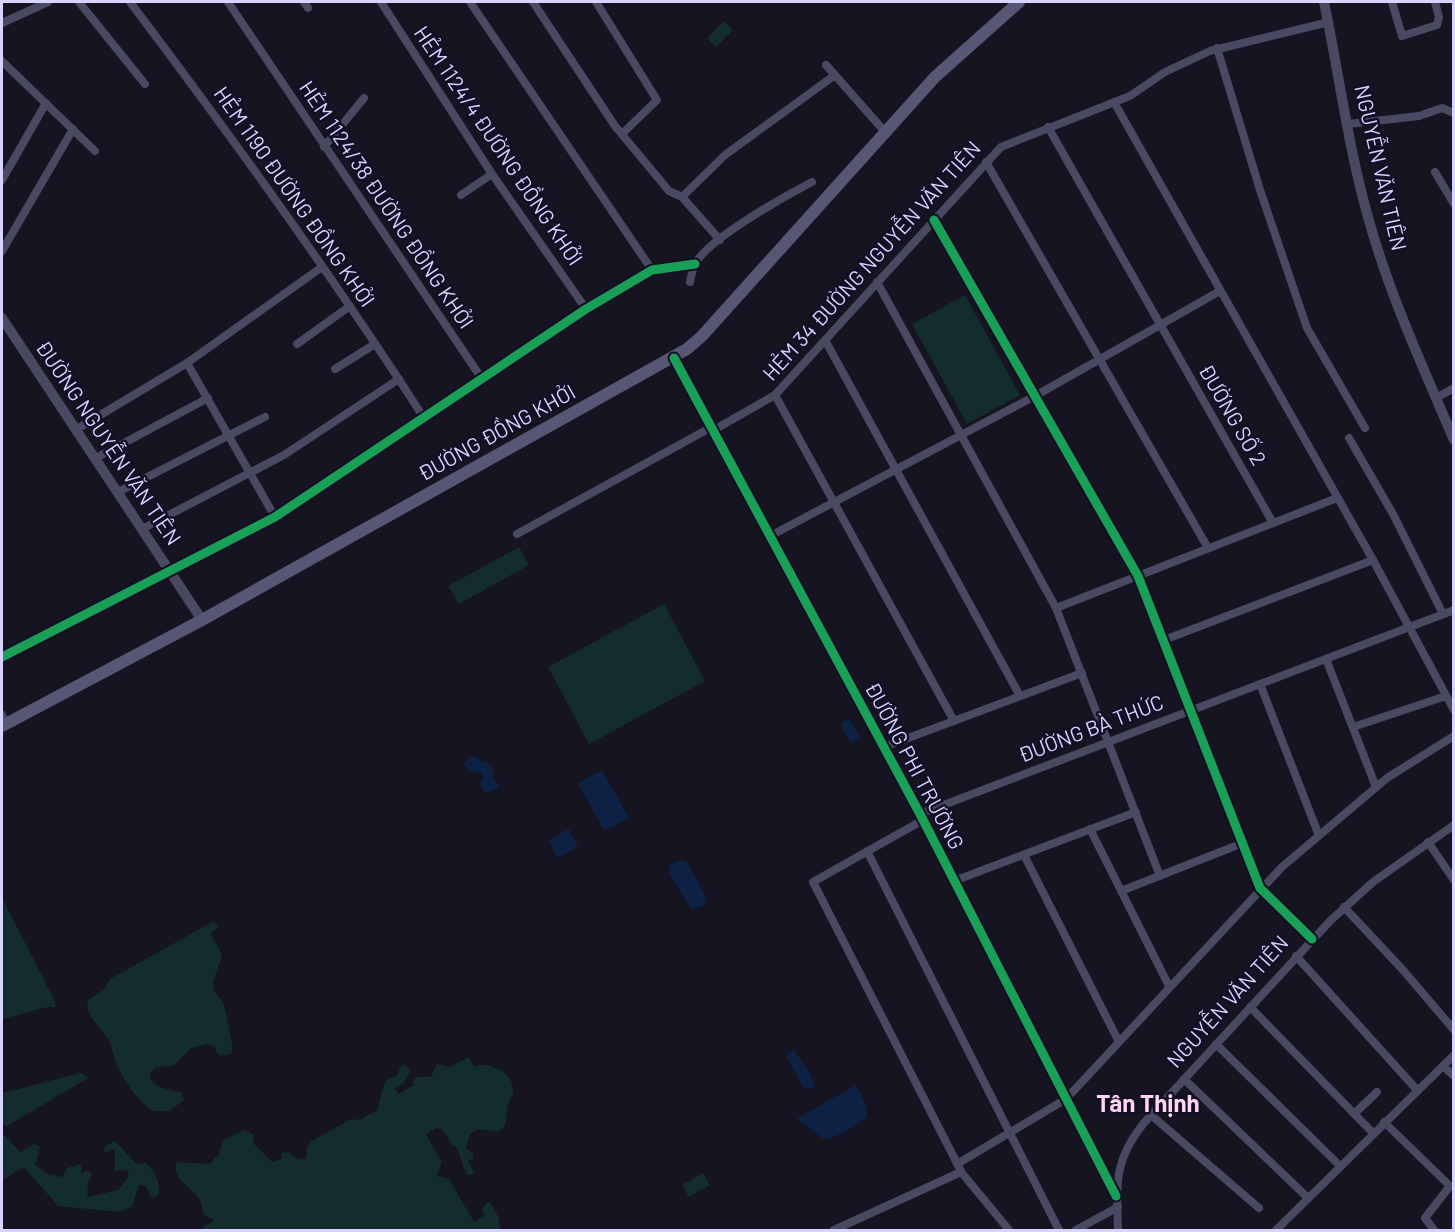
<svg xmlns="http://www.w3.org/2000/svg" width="1455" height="1232" viewBox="0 0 1455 1232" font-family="Barlow,sans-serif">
<rect width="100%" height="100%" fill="#161421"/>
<g fill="#132c2d">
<polygon points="724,21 733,30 716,47 707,38"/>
<polygon points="965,295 1020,395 967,424 912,324"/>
<polygon points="519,547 529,565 459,604 448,586"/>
<polygon points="664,604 705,681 589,744 548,667"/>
<polygon points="2,898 55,1001 56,1007 48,1007 2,1019"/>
<path d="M 214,921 L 218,928 L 210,933 L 222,954 L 213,983 L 214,991 L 224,1004 L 233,1049 L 231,1054 L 219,1056 L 214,1046 L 207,1044 L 191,1048 L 174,1065 L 155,1068 L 150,1073 C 150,1090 170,1088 182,1093 L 184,1100 L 169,1111 L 154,1111 C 139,1104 122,1078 116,1063 C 113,1056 113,1048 109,1041 C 102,1027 84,1017 88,1000 L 104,990 L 110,979 Z"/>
<path d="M 469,1057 L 474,1067 C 487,1060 514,1073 513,1090 C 513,1097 508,1102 507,1108 C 505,1120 510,1124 498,1132 L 479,1129 L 470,1134 L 466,1149 L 473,1153 L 473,1158 L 468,1161 L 474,1172 L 471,1175 L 466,1174 L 457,1148 L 453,1146 L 442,1129 L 436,1128 L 426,1134 L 442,1162 L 437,1176 L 449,1179 L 474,1222 L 485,1216 L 482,1211 L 486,1203 L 490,1202 L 499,1218 L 500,1230 L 200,1230 L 214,1220 L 204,1215 C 201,1209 203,1206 200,1201 C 194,1187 170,1180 177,1162 L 209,1164 L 219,1154 L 223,1140 L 245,1130 L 254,1135 L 253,1143 L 272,1162 L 282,1159 L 281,1154 L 286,1151 L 296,1158 L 306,1159 L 307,1147 L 312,1141 L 351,1119 L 360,1120 L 377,1110 L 385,1081 L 397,1075 L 402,1064 L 408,1067 L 410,1073 L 403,1083 L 395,1088 L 398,1094 L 414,1085 L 412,1082 L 417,1077 L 431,1077 L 437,1064 L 449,1067 Z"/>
<polygon points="81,1073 88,1078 7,1126 2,1123 2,1093"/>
<path d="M 2,1133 L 20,1152 L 34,1144 L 40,1147 L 35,1165 L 50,1175 L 54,1174 L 62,1178 L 67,1168 L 81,1164 L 81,1173 L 88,1171 L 92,1174 L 88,1182 L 87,1197 L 118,1190 L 129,1176 L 127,1170 L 115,1171 L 115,1149 L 106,1153 L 104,1151 L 105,1146 L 115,1141 L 136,1164 L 146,1163 C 156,1172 160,1182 159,1195 L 152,1198 L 146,1186 L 139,1185 L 132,1206 L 120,1212 L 58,1206 L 24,1167 L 2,1180 Z"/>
<polygon points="703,1173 710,1185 689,1197 682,1185"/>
</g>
<g fill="#0d2144">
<polygon points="849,718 860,738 851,743 840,724"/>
<polygon points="475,756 481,761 486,761 494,772 492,777 500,787 485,793 480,784 483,778 481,772 469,771 463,762"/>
<polygon points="602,770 629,818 604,831 578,783"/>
<polygon points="569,829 578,847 558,858 548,840"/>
<polygon points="680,860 687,862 706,897 704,905 692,910 669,874 670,865"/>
<polygon points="793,1049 810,1073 815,1086 813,1088 804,1089 786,1055"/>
<path d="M 856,1085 L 866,1105 L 867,1117 C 858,1125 836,1138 824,1139 L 798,1120 L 798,1118 Z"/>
</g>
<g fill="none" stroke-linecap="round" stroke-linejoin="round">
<g stroke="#4a4962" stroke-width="8">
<polyline points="79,2 145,84"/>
<path d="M 130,2 C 232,137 332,275 424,418"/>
<polyline points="228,2 482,379"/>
<polyline points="304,2 308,8"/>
<polyline points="381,2 492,174 586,309"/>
<polyline points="470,2 652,270"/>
<polyline points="533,2 615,126 669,191 682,197 720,240"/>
<polyline points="596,2 657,100 623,133"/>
<polyline points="1392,2 1402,36 1437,25 1439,17 1435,2"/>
<polyline points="2,23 48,2"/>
<polyline points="1217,48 1260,190 1307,328 1365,428"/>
<polyline points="2,61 95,151"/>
<polyline points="826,65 886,133"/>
<polyline points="1114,102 1373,560 1454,710"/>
<polyline points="1348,124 1419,116 1442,108 1454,113"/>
<polyline points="1048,127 1273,523"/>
<polyline points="324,147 364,98"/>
<polyline points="986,162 1208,548"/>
<polyline points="1435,172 1454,204"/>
<polyline points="2,180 46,103"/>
<polyline points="461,195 492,174"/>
<polyline points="682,197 725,155 835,75"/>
<polyline points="934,220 1138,576 1260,888 1312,939"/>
<polyline points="2,251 73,129"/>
<path d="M 690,282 C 691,277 692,270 695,264 C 708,239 785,196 812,182"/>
<polyline points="877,282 1056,608 1160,876"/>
<polyline points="825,340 1020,696"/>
<polyline points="297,344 350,306"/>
<polyline points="674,358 920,814 1116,1196"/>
<polyline points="187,363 275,517"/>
<polyline points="335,369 375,344"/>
<polyline points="775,395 954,721"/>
<polyline points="1436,398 1454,388"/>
<polyline points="77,429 187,363 322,267"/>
<polyline points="712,431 775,395 1001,147 1130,96 1165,72 1210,51 1329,22"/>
<polyline points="1349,438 1393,514 1443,614"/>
<polyline points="96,458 208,398"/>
<polyline points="118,492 265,417"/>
<polyline points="142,529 284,455 399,379"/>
<polyline points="517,534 710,428"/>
<polyline points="770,536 1035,396 1220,291"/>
<polyline points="1056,608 1337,498"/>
<polyline points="1164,640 1373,560"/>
<polyline points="2,657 275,517 586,309 652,270 695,264"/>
<polyline points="1326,659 1376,787"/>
<polyline points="1260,684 1318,833"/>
<polyline points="2,715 6,723"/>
<polyline points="1353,727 1446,696"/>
<polyline points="884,747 1082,673"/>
<polyline points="920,814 1454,610"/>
<polyline points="923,820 813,882 962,1173 1009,1230"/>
<polyline points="1090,829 1169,986"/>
<polyline points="1428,842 1454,880"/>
<polyline points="867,851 1059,1230"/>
<polyline points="1024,855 1118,1040"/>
<polyline points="954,881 1136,812"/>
<polyline points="1121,891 1243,843"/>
<polyline points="1344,907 1403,970 1454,1030"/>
<polyline points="1296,956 1418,1091"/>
<polyline points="1250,1007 1372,1132"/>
<polyline points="1216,1044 1340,1166"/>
<polyline points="1443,1066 1454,1076"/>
<polyline points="1184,1079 1308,1198"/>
<polyline points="1354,1114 1377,1092"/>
<polyline points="1151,1115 1259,1208"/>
<polyline points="1384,1122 1450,1186 1425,1218 1434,1230"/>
<polyline points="957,1164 1066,1099 1282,867 1387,778 1454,736"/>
<polyline points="834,1230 961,1172"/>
<polyline points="1076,1230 1118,1207"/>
<path d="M 1118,1230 C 1117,1185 1113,1162 1143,1124 L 1330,921 L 1373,882 L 1454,825"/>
<polyline points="1276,1230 1454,1055"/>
</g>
<g stroke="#4a4962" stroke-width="10">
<path d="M 1324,2 C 1339,73 1348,147 1368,217 C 1389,294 1423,367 1454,440"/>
<polyline points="2,318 202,620"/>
</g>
<polyline stroke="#575674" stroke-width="12" points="2,726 202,620 687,349 702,336 935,77 1019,2"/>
<defs>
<g id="cycleway">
<polyline points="934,220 1138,576 1260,888 1312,939"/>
<polyline points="674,358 920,814 1116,1196"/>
<polyline points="2,657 275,517 586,309 652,270 695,264"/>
</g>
</defs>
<use href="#cycleway" stroke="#130f26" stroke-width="13"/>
<use href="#cycleway" stroke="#1a9f57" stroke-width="9"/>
</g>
<g text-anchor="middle" stroke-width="5" stroke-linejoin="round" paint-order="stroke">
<g font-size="21" fill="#d9d4ff" stroke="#130f26">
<text transform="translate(498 146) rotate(56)" y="7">HẺM 1124/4 ĐƯỜNG ĐỒNG KHỞI</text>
<text transform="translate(1380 168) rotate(77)" y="7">NGUYỄN VĂN TIÊN</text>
<text transform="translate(294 197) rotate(55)" y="7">HẺM 1190 ĐƯỜNG ĐỒNG KHỞI</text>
<text transform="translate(386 205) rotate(56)" y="7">HẺM 1124/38 ĐƯỜNG ĐỒNG KHỞI</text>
<text transform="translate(872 261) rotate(-48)" y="7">HẺM 34 ĐƯỜNG NGUYỄN VĂN TIÊN</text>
<text transform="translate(1232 415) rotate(60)" y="7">ĐƯỜNG SỐ 2</text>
<text transform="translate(497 433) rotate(-29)" y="7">ĐƯỜNG ĐỒNG KHỞI</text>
<text transform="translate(108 443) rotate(56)" y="7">ĐƯỜNG NGUYỄN VĂN TIÊN</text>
<text transform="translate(1091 729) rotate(-21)" y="7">ĐƯỜNG BÀ THỨC</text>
<text transform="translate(914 766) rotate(62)" y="7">ĐƯỜNG PHI TRƯỜNG</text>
<text transform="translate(1228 1002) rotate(-48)" y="7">NGUYỄN VĂN TIÊN</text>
</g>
<g font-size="24" font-weight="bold" fill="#ffd6f0" stroke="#130f26">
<text x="1148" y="1112">Tân Thịnh</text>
</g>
</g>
<rect width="1455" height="1232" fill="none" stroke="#d9d4ff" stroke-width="6"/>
</svg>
